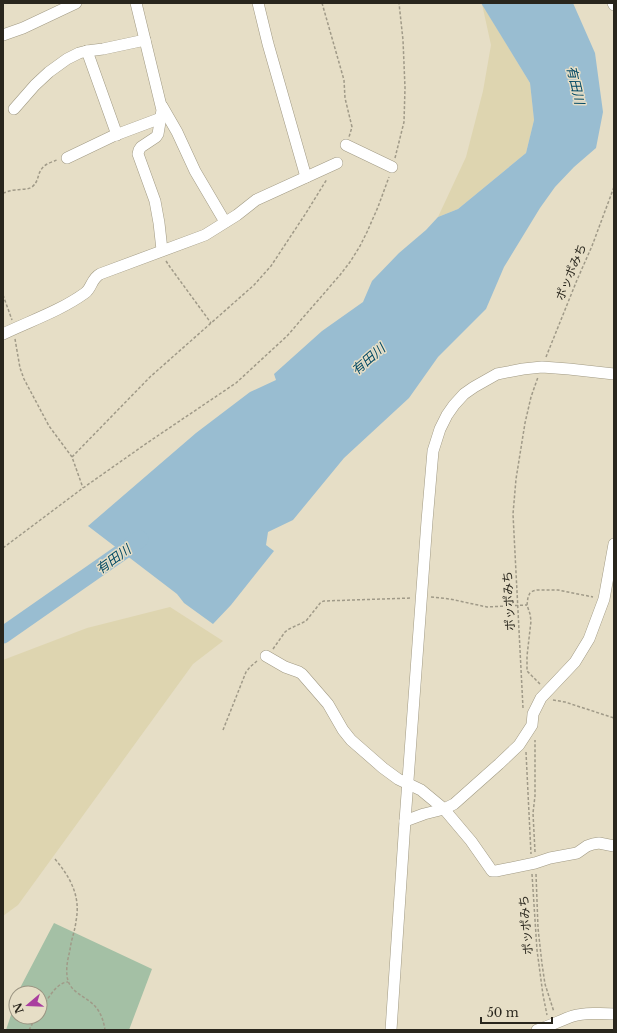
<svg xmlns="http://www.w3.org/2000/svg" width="617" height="1033" viewBox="0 0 617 1033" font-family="'Libre Baskerville','Noto Sans JP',serif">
<rect width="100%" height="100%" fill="#e6dec6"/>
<polygon fill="#a4c0a5" points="54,923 152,969 129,1030 6,1030 16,1000 16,1017 40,1017 40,993 18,993 20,988"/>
<g fill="#ded5b0">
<polygon points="482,4 530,83 534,120 526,153 458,209 438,217 466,157 483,91 491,45"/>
<polygon points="170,607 223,641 193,664 18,905 3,916 3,660 87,628"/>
</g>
<polygon fill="#99bdd1" points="481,3 573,3 595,53 603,112 596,148 574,167 555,187 540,208 504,267 486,309 438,357 409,398 344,458 293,520 268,532 266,545 274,551 231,605 213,624 184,603 177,594 88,526 196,433 250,392 276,380 274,374 322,331 363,302 372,281 399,253 426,230 438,217 458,209 526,153 534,120 530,83"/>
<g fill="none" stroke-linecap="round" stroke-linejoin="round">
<polyline stroke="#99bdd1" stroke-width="17" points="3,635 122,552 140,539"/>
<defs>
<g id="minor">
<polyline points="136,3 162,110 158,134 156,137 141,147 139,150 138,154 155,201 159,223 162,250"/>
<polyline points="258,3 268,44 306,177"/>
<polyline points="613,3 614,5"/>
<polyline points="3,35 23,28 76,3"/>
<polyline points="87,51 117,135"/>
<polyline points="162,106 177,132 195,171 225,222"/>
<polyline points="14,109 35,85 49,72 67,59 79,53 87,51 103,49 145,40"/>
<polyline points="346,145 392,167"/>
<polyline points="67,158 113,136 161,118"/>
<path d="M 3,334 C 30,321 60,311 85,293 C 92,288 91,279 100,274 L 205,235 L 237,215 L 256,200 L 337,163"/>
<polyline points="266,656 285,667 299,672 302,674 328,704 343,730 351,740 383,768 398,779 421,790 444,809 471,841 492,871 496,871 535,863 550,858 577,853 587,846 593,844 599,843 614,846"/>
<polyline points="405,821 424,814 444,809 454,804 499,764 519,745 532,725 533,714 541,698 575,662 589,639 604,599 614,544"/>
<polyline points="391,1030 405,821 427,521 433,451 440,429 447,415 454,405 464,394 474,387 497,374 523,369 542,367 569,369 614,374"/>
<path d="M 537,1030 C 550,1026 561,1020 573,1016 C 582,1013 604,1013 614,1014"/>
</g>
</defs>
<use href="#minor" stroke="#a19a84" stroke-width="12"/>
<g stroke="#a09a88" stroke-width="1.5" stroke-dasharray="3 2" stroke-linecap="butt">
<polyline points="322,3 344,80 345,98 352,127 349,137"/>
<polyline points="395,158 404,122 405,88 403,40 399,3"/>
<path d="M 3,193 C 7,192 11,190 16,190 C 21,189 27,190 32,187 C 39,181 37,176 41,170 C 44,164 52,162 57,160"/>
<polyline points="166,261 170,267 211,323"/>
<polyline points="3,295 12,320"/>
<polyline points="15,339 20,368 24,379 49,426 72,457 83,488"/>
<polyline points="546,357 577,280 592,246 614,187"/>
<polyline points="72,457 150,377 254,285 271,266 306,213 327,179"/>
<polyline points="3,548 83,488 147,443 236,383 287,336 340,275 350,262 360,246 367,232 378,207 389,177"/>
<polyline points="431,597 450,599 487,607 527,605"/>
<polyline points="273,649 285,632 289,629 306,621 321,602 324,601 412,598"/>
<polyline points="540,684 527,671 527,656 531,621 530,614 527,605 528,597 530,593 533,591 537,590 558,590 593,597"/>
<polyline points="553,700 565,702 614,718"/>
<polyline points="523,708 513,514 516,479 525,423 531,397 538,377"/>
<polyline points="223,730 246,672 250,667 257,661"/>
<polyline points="526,752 531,854"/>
<polyline points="535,852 533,813 535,796 535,740"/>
<path d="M 55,859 C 70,877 81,896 76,921 C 75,931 71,940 70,950 C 68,958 66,967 67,975 C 68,994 89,996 98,1010 C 102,1016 104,1023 105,1030"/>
<polyline points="532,874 537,950 543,995 547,1015"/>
<polyline points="536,874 538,928 542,964 545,984 554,1012"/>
<path d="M 40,1011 C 46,1002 56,982 68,982"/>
<polyline points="29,1030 36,1017"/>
</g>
<use href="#minor" stroke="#fff" stroke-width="11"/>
</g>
<g text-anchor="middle" stroke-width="3" stroke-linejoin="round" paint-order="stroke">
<g font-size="12" fill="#29261d" stroke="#e6dec6">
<text transform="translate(571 272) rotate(-67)" y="4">ポッポみち</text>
<text transform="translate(509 601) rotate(-93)" y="4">ポッポみち</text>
<text transform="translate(526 925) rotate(-95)" y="4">ポッポみち</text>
</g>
<g font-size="13" font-style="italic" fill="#004864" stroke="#e6dec6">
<text transform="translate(576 85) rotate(77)" y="5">有田川</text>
<text transform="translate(368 359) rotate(-41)" y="5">有田川</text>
<text transform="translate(113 559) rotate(-36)" y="5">有田川</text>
</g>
</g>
<rect width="617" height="1033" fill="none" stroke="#29261d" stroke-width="8"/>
<g transform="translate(28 1005) rotate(251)"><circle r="19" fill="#e6dec6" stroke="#9a9482"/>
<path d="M0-3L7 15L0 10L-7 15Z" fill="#a93e9f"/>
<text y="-6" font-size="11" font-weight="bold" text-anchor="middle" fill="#29261d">N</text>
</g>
<path d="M481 1017v6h71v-6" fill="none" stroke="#29261d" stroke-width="2"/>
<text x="487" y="1017" font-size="12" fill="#29261d" stroke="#e6dec6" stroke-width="3" paint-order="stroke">50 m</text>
</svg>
